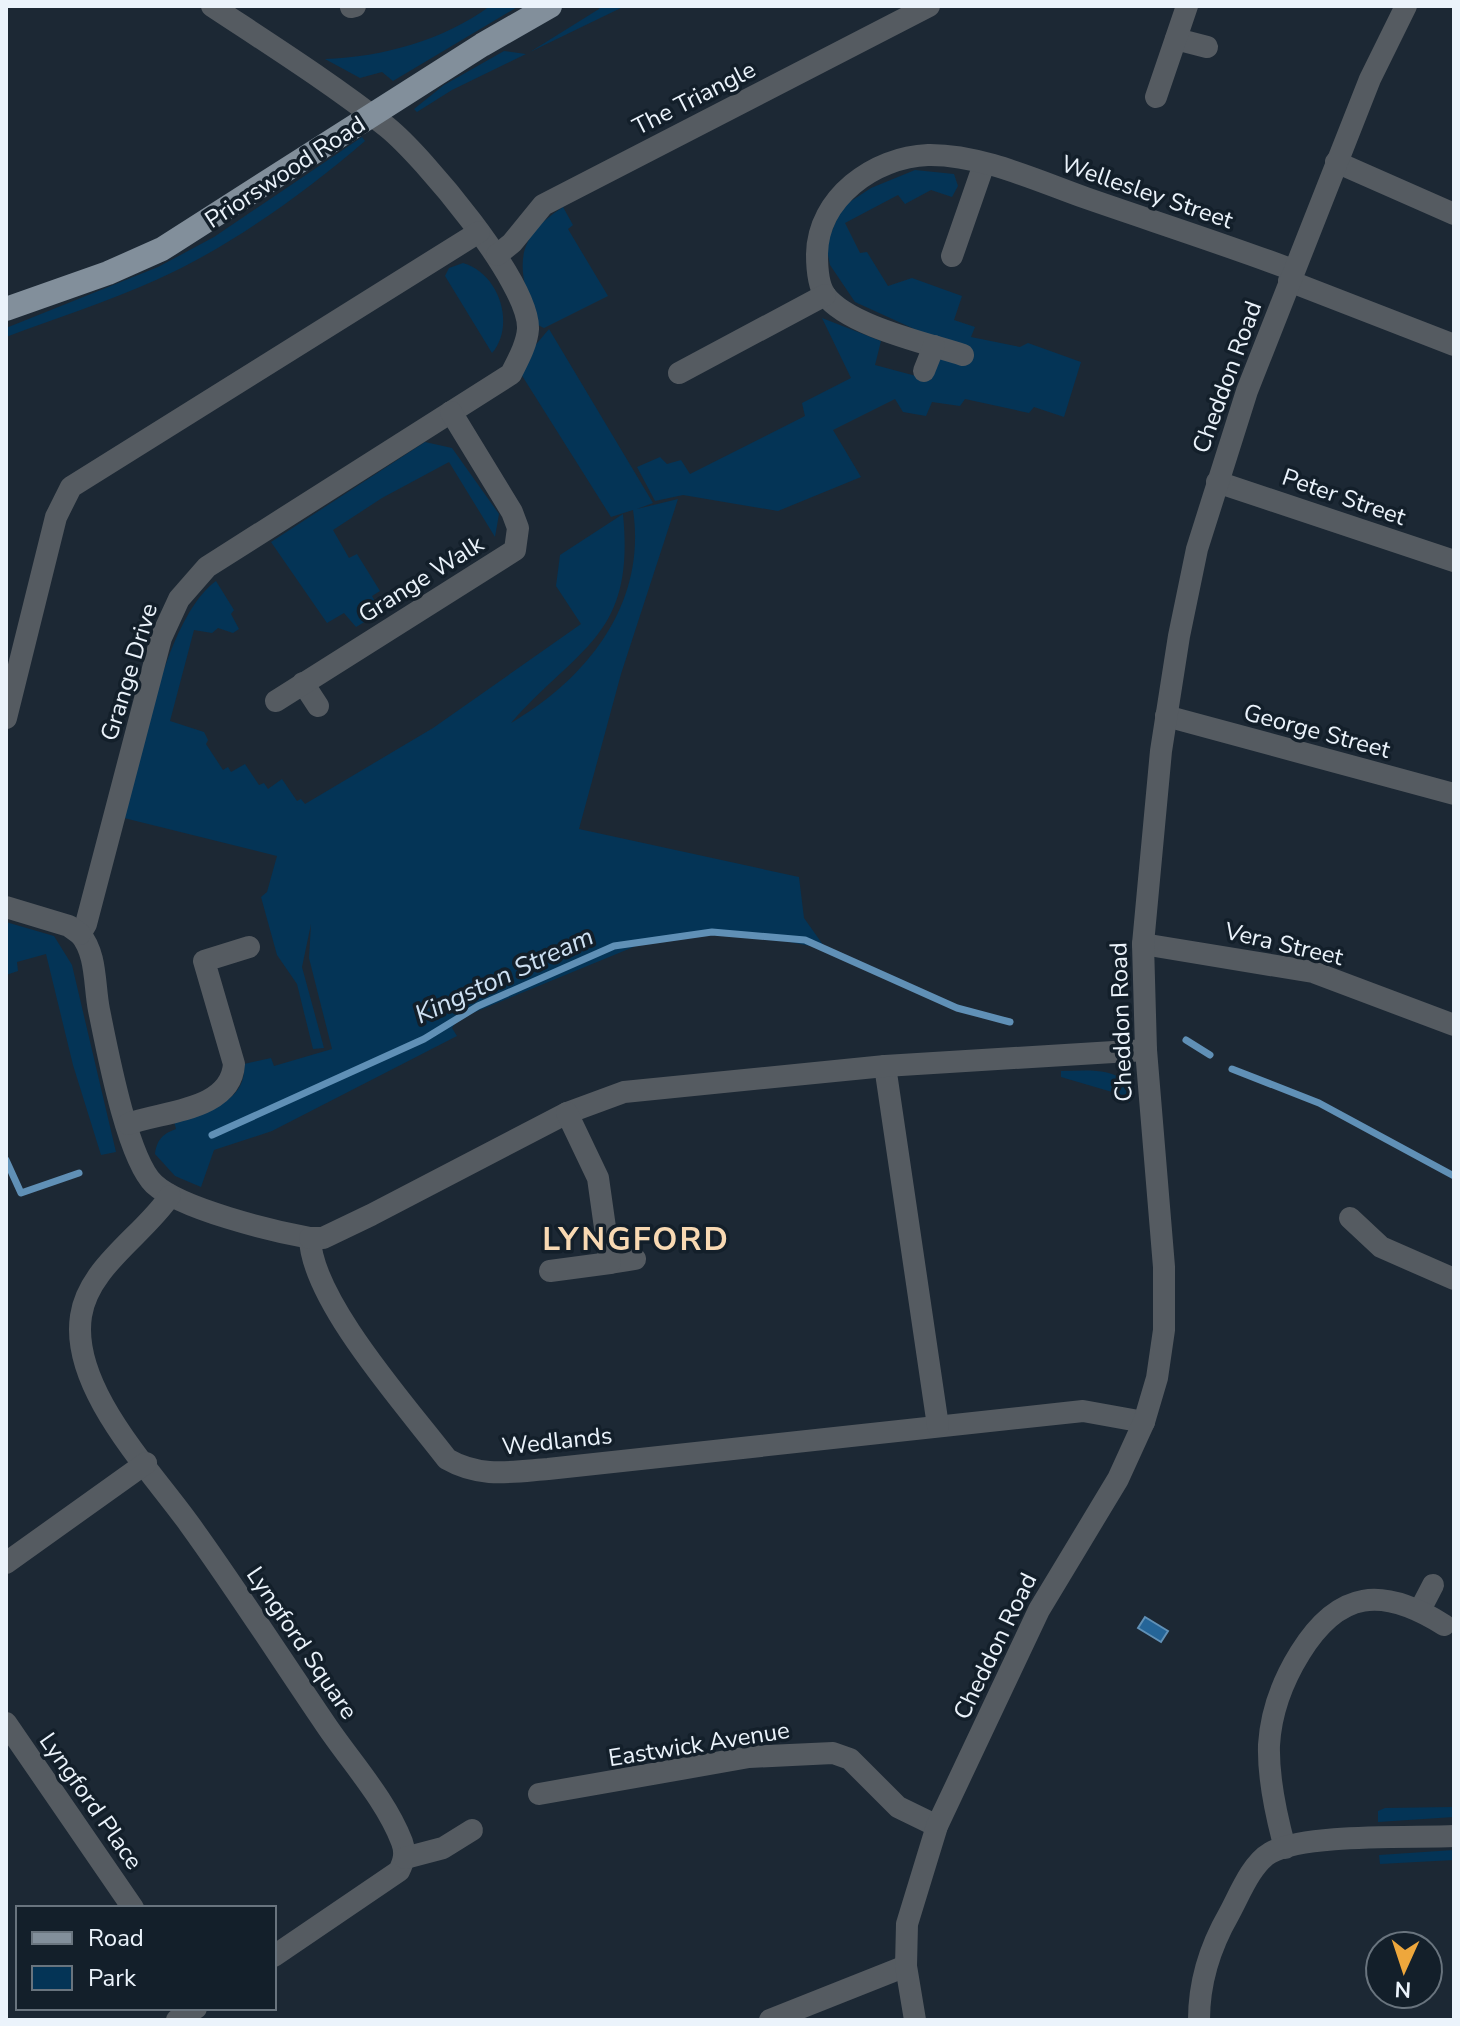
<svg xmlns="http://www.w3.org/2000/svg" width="1460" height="2026" viewBox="0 0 1460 2026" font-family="'Nunito Sans',sans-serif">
<rect width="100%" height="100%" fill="#1c2834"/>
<g fill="#043456">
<path d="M 490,6 L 519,6 L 393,81 L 382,72 L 360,78 L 325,59 C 383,57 444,40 490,6 Z"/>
<polygon points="600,6 625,6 530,52 599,9"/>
<polygon points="504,51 526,54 452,90 417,112 414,109 444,85"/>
<path d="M 362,137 L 365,141 C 303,194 230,247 156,280 C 107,302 56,318 6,337 L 6,328 L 158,267 L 214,237 Z"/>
<polygon points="915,170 954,174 958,186 952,197 931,190 905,204 898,195 845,223 860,253 867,252 888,286 912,278 962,296 954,320 975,327 971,337 1020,347 1028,343 1081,362 1064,417 1034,407 1029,413 965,399 960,406 932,402 926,416 903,412 895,399 833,430 861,477 778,511 683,495 655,501 637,467 660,457 667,464 681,460 690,474 805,416 802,403 851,378 822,318 881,341 875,365 931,380 945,343 855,302 830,265 826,245 842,207 871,188"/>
<path d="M 563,207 L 573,225 L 568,229 L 608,296 L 544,328 L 534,323 C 521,270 508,243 563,207 Z"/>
<path d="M 463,263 C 499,273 516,325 492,353 L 445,276 L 449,268 Z"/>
<path d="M 549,329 L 653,503 L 637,509 L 678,499 L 621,674 L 579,829 L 799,877 L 804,918 L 826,949 L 732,931 L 653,939 L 458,1019 L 452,1028 L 457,1036 L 272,1131 L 214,1150 L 201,1187 L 175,1176 L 155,1154 C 157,1140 162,1134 176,1129 L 174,1121 C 204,1111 247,1104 244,1064 L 271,1058 L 274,1066 L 332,1049 L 309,958 L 311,924 L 302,967 L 324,1048 L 313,1049 L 297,984 L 277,955 L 261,897 L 267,892 L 277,856 L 124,818 C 141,756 165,618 216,581 L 234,610 L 231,614 L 239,629 L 233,633 L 218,628 L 212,633 L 194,630 L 170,721 L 204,732 L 208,740 L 206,744 L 223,770 L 228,767 L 231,772 L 245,764 L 259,785 L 264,783 L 268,789 L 282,779 L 297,801 L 301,799 L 305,804 L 433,728 L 581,624 L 556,586 L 560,555 L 623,514 C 635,636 580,645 511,723 C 588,678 647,603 633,510 L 611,517 L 521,374 L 533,348 Z"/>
<polygon points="425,442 452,448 499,514 495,537 449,462 382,498 333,530 349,558 357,554 380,591 372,596 381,612 356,627 344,613 327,623 271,542"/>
<polygon points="6,922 54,936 72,965 116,1152 101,1155 73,1065 46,954 17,962 18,971 6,975"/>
<path d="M 1061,1071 C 1085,1071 1107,1067 1127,1082 L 1130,1103 L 1112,1092 L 1061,1077 Z"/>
<polygon points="1454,1807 1454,1817 1378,1822 1378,1811 1385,1808"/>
<polygon points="1454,1850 1454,1860 1380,1864 1379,1855"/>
</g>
<polygon fill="#256598" stroke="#6090b6" stroke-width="2" points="1145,1617 1168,1631 1161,1642 1138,1628"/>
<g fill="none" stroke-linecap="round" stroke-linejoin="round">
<g stroke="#6090b6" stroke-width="7">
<polyline points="1186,1040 1210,1055"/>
<polyline points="1232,1069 1319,1103 1454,1176"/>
<polyline points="212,1135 424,1039 478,1006 614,946 712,932 805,940 957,1008 1010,1022"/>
<polyline points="6,1160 21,1193 79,1173"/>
</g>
<g stroke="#555b61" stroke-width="22">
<path d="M 212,6 C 271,45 331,83 387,127 C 423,156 530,283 528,329 C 527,344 518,360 511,374 L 207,567 L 179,599 L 161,638 L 86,924 L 80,934 C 97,954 94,985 99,1010 C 107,1049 127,1158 154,1184 C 181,1209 272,1231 310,1238 C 311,1300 408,1408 447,1459 C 480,1478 510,1472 548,1469 L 1083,1411 L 1144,1422"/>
<polyline points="351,7 355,6"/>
<polyline points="1176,39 1207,47"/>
<polyline points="1156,97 1187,6"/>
<polyline points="1336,162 1454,214"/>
<polyline points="497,255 512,243 543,205 929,6"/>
<polyline points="952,256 984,164"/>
<polyline points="1289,281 1454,345"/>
<path d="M 963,355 C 927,343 848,326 825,295 C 818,285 817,266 817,254 C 818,198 874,157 928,155 C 980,154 1038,181 1086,198 C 1155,222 1224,244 1293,270"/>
<polyline points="924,371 934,346"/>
<polyline points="679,373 825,295"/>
<polyline points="1217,482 1454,561"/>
<polyline points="303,683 318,706"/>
<polyline points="276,701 515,550 518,528 512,512 451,412"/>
<polyline points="1166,716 1454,794"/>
<polyline points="6,718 56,517 71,487 479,232"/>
<polyline points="6,907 69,926 80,934"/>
<polyline points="1143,944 1313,972 1454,1025"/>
<polyline points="885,1066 938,1426"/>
<path d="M 128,1124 C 163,1111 231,1111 234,1064 L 204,961 L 249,947"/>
<path d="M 170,1196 C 144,1235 88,1267 81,1316 C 70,1388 150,1469 190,1525 C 237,1590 281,1659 326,1725 C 351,1762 386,1800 402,1842 C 406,1853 404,1861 399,1871 L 274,1956"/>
<polyline points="1350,1218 1381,1247 1454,1279"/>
<polyline points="310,1238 323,1238 371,1215 567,1113 624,1092 885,1066 1146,1050"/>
<polyline points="610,1263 635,1259"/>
<polyline points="550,1271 610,1263 598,1178 567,1113"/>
<polyline points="6,1563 146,1463"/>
<polyline points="1420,1610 1433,1585"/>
<polyline points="6,1723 133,1908"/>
<polyline points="539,1794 749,1757 833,1753 850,1759 898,1807 937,1826"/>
<path d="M 1285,1848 C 1276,1815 1268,1779 1269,1745 C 1271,1711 1282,1682 1300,1653 C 1339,1590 1382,1586 1444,1625"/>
<polyline points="405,1858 443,1848 472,1830"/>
<polyline points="177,2020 196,2008"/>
<polyline points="770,2020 906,1966"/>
<polyline points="915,2020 906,1966 907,1924 937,1826 1039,1610 1118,1479 1144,1422 1157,1378 1164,1330 1164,1267 1146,1050 1143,944 1161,751 1179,636 1197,549 1247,391 1370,79 1406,6"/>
<path d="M 1199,2020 C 1199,1982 1210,1947 1229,1914 C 1239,1896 1251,1864 1270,1853 C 1304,1833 1411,1838 1454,1836"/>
</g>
<polyline stroke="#828f9b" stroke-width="24" points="6,309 108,273 162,249 482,45 550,6"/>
</g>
<g text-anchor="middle" stroke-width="7" stroke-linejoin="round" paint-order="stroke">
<g font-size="24" fill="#ebf3fb" stroke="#131f2a">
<text transform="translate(694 98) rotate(-27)" y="8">The Triangle</text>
<text transform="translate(285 172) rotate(-33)" y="8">Priorswood Road</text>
<text transform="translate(1147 192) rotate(19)" y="8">Wellesley Street</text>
<text transform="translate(1227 377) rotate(-70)" y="8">Cheddon Road</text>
<text transform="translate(1344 497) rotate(19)" y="8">Peter Street</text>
<text transform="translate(421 579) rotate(-32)" y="8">Grange Walk</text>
<text transform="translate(129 672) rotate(-73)" y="8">Grange Drive</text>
<text transform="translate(1317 731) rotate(15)" y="8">George Street</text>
<text transform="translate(1284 944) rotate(13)" y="8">Vera Street</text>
<text transform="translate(1121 1022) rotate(-92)" y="8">Cheddon Road</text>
<text transform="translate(557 1441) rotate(-6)" y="8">Wedlands</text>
<text transform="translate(302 1643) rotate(56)" y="8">Lyngford Square</text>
<text transform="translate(995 1646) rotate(-64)" y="8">Cheddon Road</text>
<text transform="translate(699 1744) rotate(-9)" y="8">Eastwick Avenue</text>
<text transform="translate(91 1801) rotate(55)" y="8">Lyngford Place</text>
</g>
<g font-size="26" font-style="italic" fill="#cee1f3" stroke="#131f2a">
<text transform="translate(504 975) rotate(-25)" y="9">Kingston Stream</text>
</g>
<g font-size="32" font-weight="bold" letter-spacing="2" fill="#f8d9b3" stroke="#131f2a">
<text x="636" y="1250">LYNGFORD</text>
</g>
</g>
<rect width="1460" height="2026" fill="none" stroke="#ebf3fb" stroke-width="16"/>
<rect x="16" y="1906" width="260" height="104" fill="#131f2a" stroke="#69747e" stroke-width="2"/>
<rect x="32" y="1932" width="40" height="12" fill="#828f9b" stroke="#69747e" stroke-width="2"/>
<text x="88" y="1946" font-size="24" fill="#ebf3fb">Road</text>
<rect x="32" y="1966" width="40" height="24" fill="#043456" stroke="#69747e" stroke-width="2"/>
<text x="88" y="1986" font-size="24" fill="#ebf3fb">Park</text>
<g transform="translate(1404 1970) rotate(183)"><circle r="38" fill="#131f2a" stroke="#69747e" stroke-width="2"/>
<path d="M0-6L14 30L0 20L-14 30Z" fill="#eea73c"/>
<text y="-12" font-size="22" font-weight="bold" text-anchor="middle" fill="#ebf3fb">N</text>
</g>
</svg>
